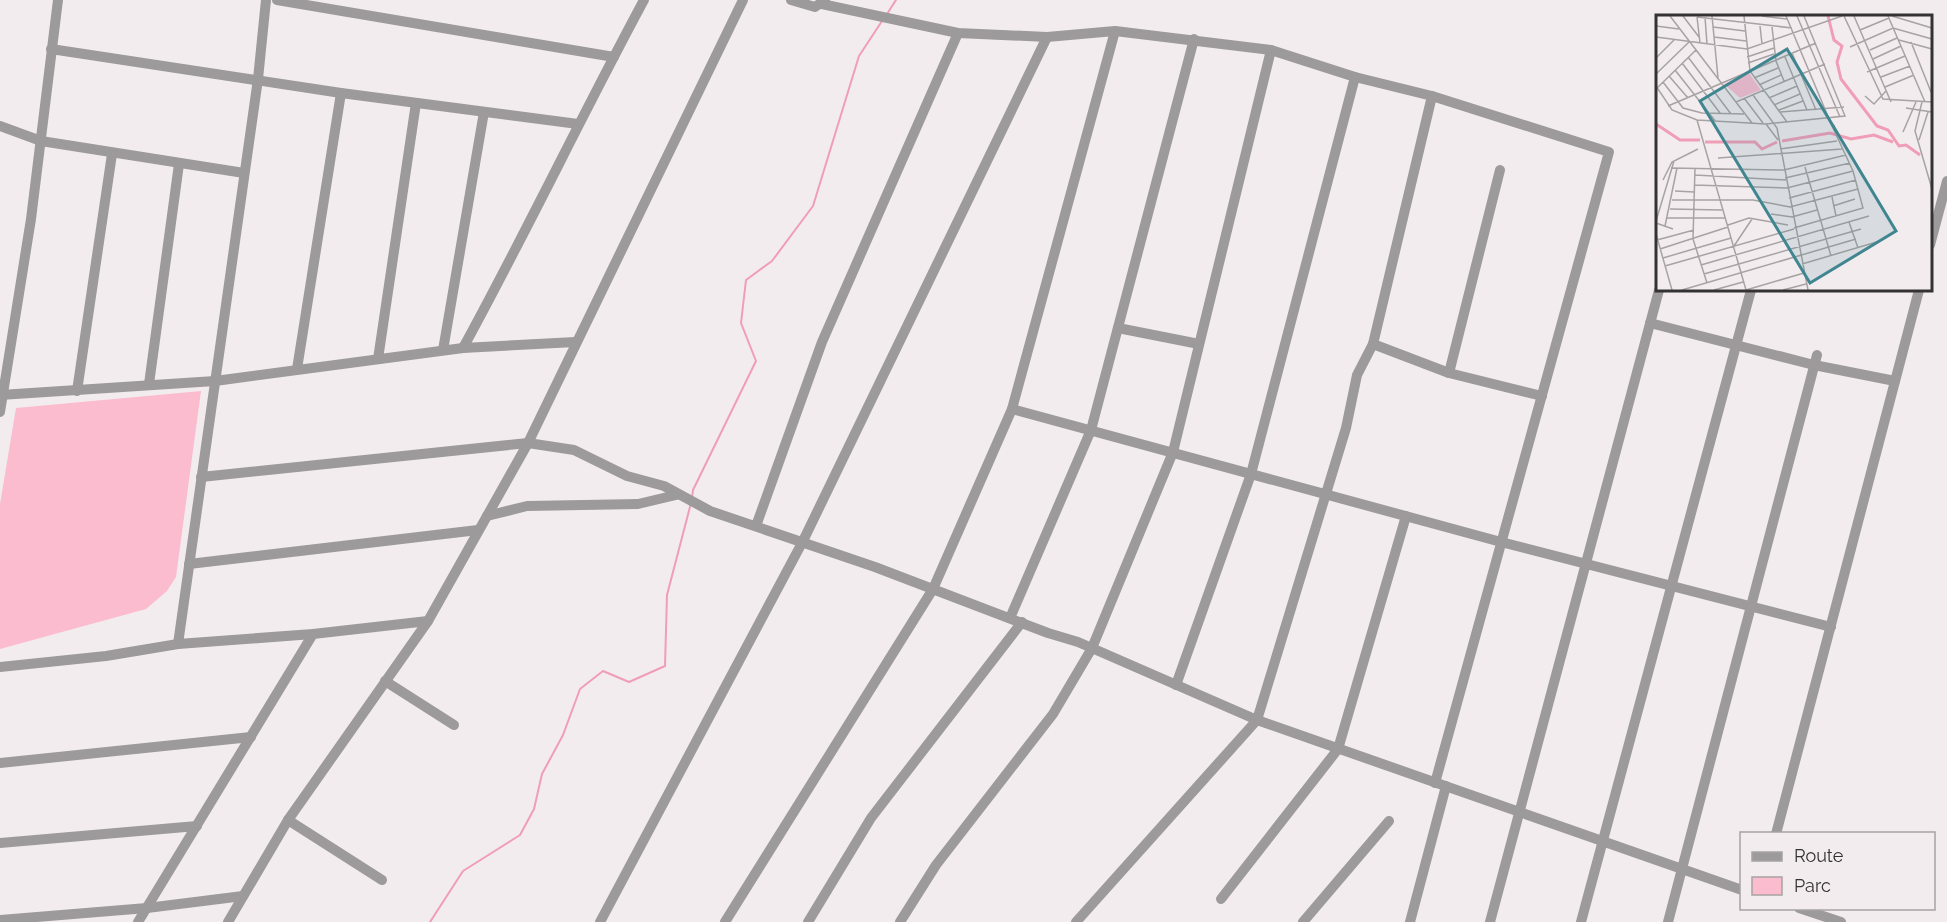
<svg xmlns="http://www.w3.org/2000/svg" width="1947" height="922" viewBox="0 0 1947 922" font-family="Raleway,sans-serif">
<rect width="100%" height="100%" fill="#f3ecee"/>
<polygon fill="#fbbccf" points="201,391 176,577 167,591 146,609 0,649 0,504 16,408"/>
<g fill="none" stroke-linecap="round" stroke-linejoin="round">
<g stroke="#f09db7" stroke-width="2">
<polyline points="887,14 896,0"/>
<polyline points="692,498 693,490 756,361 741,323 746,280 772,261 813,206 859,56 882,21"/>
<polyline points="430,922 463,871 520,835 534,809 542,774 563,735 580,689 603,671 629,682 665,666 667,595 691,503"/>
</g>
<g stroke="#9d9a9b" stroke-width="10">
<polyline points="277,0 614,57"/>
<polyline points="791,0 815,7 825,0"/>
<polyline points="822,4 958,33 1047,37 1115,31 1271,50 1355,77 1432,96 1609,152 1435,783"/>
<polyline points="51,49 341,93 578,124"/>
<polyline points="0,126 41,141 244,173"/>
<polyline points="1930,245 1947,181"/>
<polyline points="1650,323 1814,365 1895,381"/>
<polyline points="1118,328 1199,344"/>
<polyline points="1373,344 1449,373 1542,396"/>
<path d="M 463,348 C 526,233 582,115 644,0"/>
<polyline points="443,350 484,112"/>
<polyline points="378,359 416,103"/>
<polyline points="297,369 341,93"/>
<polyline points="1449,373 1500,170"/>
<polyline points="149,384 179,164"/>
<polyline points="77,391 112,154"/>
<polyline points="0,395 215,381 463,348 575,342"/>
<polyline points="1012,409 1501,542 1831,627"/>
<polyline points="0,412 31,219 58,0"/>
<polyline points="201,477 528,443 574,450 627,476 664,486 710,511 875,567 1048,633 1078,642 1257,720 1742,890"/>
<polyline points="487,516 527,506 638,504 676,495"/>
<polyline points="756,526 822,342 958,33"/>
<polyline points="189,564 478,530"/>
<polyline points="1010,618 1091,430 1194,39"/>
<polyline points="178,644 258,79 266,0"/>
<polyline points="0,667 106,656 178,644 313,634 428,621"/>
<polyline points="385,681 454,725"/>
<polyline points="1176,685 1251,474 1355,77"/>
<polyline points="0,763 251,737"/>
<polyline points="288,820 382,880"/>
<polyline points="1776,834 1919,290"/>
<polyline points="0,843 197,826"/>
<polyline points="1221,899 1338,749 1406,516"/>
<polyline points="1799,908 1841,922"/>
<polyline points="0,920 147,908 243,896"/>
<polyline points="138,922 313,634"/>
<polyline points="228,922 288,820 428,621 487,516 528,443 743,0"/>
<polyline points="600,922 803,541 1047,37"/>
<polyline points="725,922 933,589 1012,409 1115,31"/>
<polyline points="808,922 871,818 1022,622"/>
<polyline points="900,922 936,865 1053,714 1092,648 1173,452 1271,50"/>
<polyline points="1076,922 1257,720 1346,428 1357,375 1373,344 1432,96"/>
<polyline points="1303,922 1389,821"/>
<polyline points="1410,922 1446,786"/>
<polyline points="1490,922 1659,290"/>
<polyline points="1581,922 1751,290"/>
<polyline points="1668,922 1817,355"/>
</g>
</g>
<g transform="translate(1656 15)">
<rect width="276" height="276" fill="#f3ecee"/>
<path d="M 93,58 L 105,75 L 84,83 L 68,69 Z" fill="#fbbccf"/>
<path fill="none" stroke="#f09db7" stroke-width="3" d="M 172,1 L 178,25 L 186,31 L 181,47 L 185,64 L 221,111 L 232,115 L 243,131 L 250,130 L 264,140M 0,109 L 24,125 L 44,125M 126,126 L 174,118 L 195,124 L 218,120 L 237,127M 49,127 L 99,127 L 106,134 L 121,127"/>
<path fill="none" stroke="#a7a2a3" stroke-width="1.5" d="M 14,1 L 96,108M 27,1 L 43,22M 56,1 L 62,63M 88,1 L 94,56 L 131,107M 106,1 L 131,4M 130,1 L 176,111 L 179,111M 141,1 L 184,102M 188,1 L 227,84 L 276,87M 198,1 L 235,87M 232,1 L 269,87M 236,1 L 276,13M 41,2 L 136,13M 41,2 L 44,28M 49,2 L 51,29M 0,11 L 23,14M 104,11 L 106,29M 57,12 L 89,16M 116,12 L 120,46 L 128,66M 204,15 L 233,3M 0,22 L 91,34 L 186,1M 58,22 L 90,26M 243,25 L 276,34M 255,27 L 275,77M 194,32 L 237,13 L 276,24M 214,35 L 241,23M 136,38 L 160,95M 32,42 L 75,99M 91,42 L 118,33M 129,42 L 151,95M 0,43 L 18,25M 217,44 L 245,31M 26,48 L 64,98M 92,48 L 118,39M 19,55 L 60,107M 211,57 L 249,41M 0,59 L 33,27M 13,61 L 32,83M 225,62 L 254,51M 98,63 L 122,53M 7,67 L 27,93 L 46,98 L 88,99M 103,70 L 125,60M 0,71 L 16,95 L 41,105 L 110,109 L 189,101 L 148,1M 229,72 L 258,60M 0,74 L 40,35M 97,80 L 121,113 L 152,275M 209,81 L 218,89 L 230,76M 88,83 L 107,108M 113,83 L 141,71M 80,87 L 169,49M 266,87 L 259,116 L 276,174M 118,90 L 144,79M 12,91 L 160,28M 250,93 L 276,97M 123,95 L 147,86M 124,97 L 188,92M 41,105 L 90,275M 110,109 L 122,125M 247,117 L 260,87M 263,125 L 272,97M 124,134 L 181,126M 62,143 L 186,134M 149,152 L 175,241M 15,153 L 128,155 L 190,140M 39,153 L 37,224 L 51,268M 39,160 L 130,165M 129,163 L 194,148M 7,165 L 16,147 L 42,134M 38,170 L 131,173 L 197,156M 19,176 L 38,177M 176,182 L 180,201M 133,183 L 200,165M 16,185 L 97,185 L 134,192 L 202,174M 177,191 L 199,184M 14,194 L 66,195M 115,199 L 136,202 L 161,195M 11,203 L 69,203M 0,206 L 18,146M 193,207 L 202,233M 0,208 L 17,214M 72,210 L 93,203 L 132,210M 9,211 L 21,153M 138,213 L 207,193 L 197,156 L 176,111M 0,219 L 16,275M 1,225 L 38,215M 78,231 L 96,204M 4,234 L 72,212M 7,243 L 75,223M 146,249 L 224,226M 45,250 L 213,201M 9,251 L 138,214M 48,259 L 205,214M 26,275 L 200,224M 58,275 L 87,267M 90,275 L 148,258M 127,275 L 150,269"/>
<path fill="#408691" fill-opacity="0.15" stroke="#408691" stroke-width="3" d="M 131,34 L 240,216 L 154,268 L 44,86 Z"/>
<rect width="276" height="276" fill="none" stroke="#353233" stroke-width="3"/>
</g>
<rect x="1740" y="832" width="195" height="78" fill="#f3ecee" stroke="#a7a2a3" stroke-width="1.5"/>
<rect x="1752" y="852" width="30" height="9" fill="#9d9a9b" stroke="#a7a2a3" stroke-width="1.5"/>
<text x="1794" y="862" font-size="18" fill="#353233">Route</text>
<rect x="1752" y="877" width="30" height="18" fill="#fbbccf" stroke="#a7a2a3" stroke-width="1.5"/>
<text x="1794" y="892" font-size="18" fill="#353233">Parc</text>
</svg>
